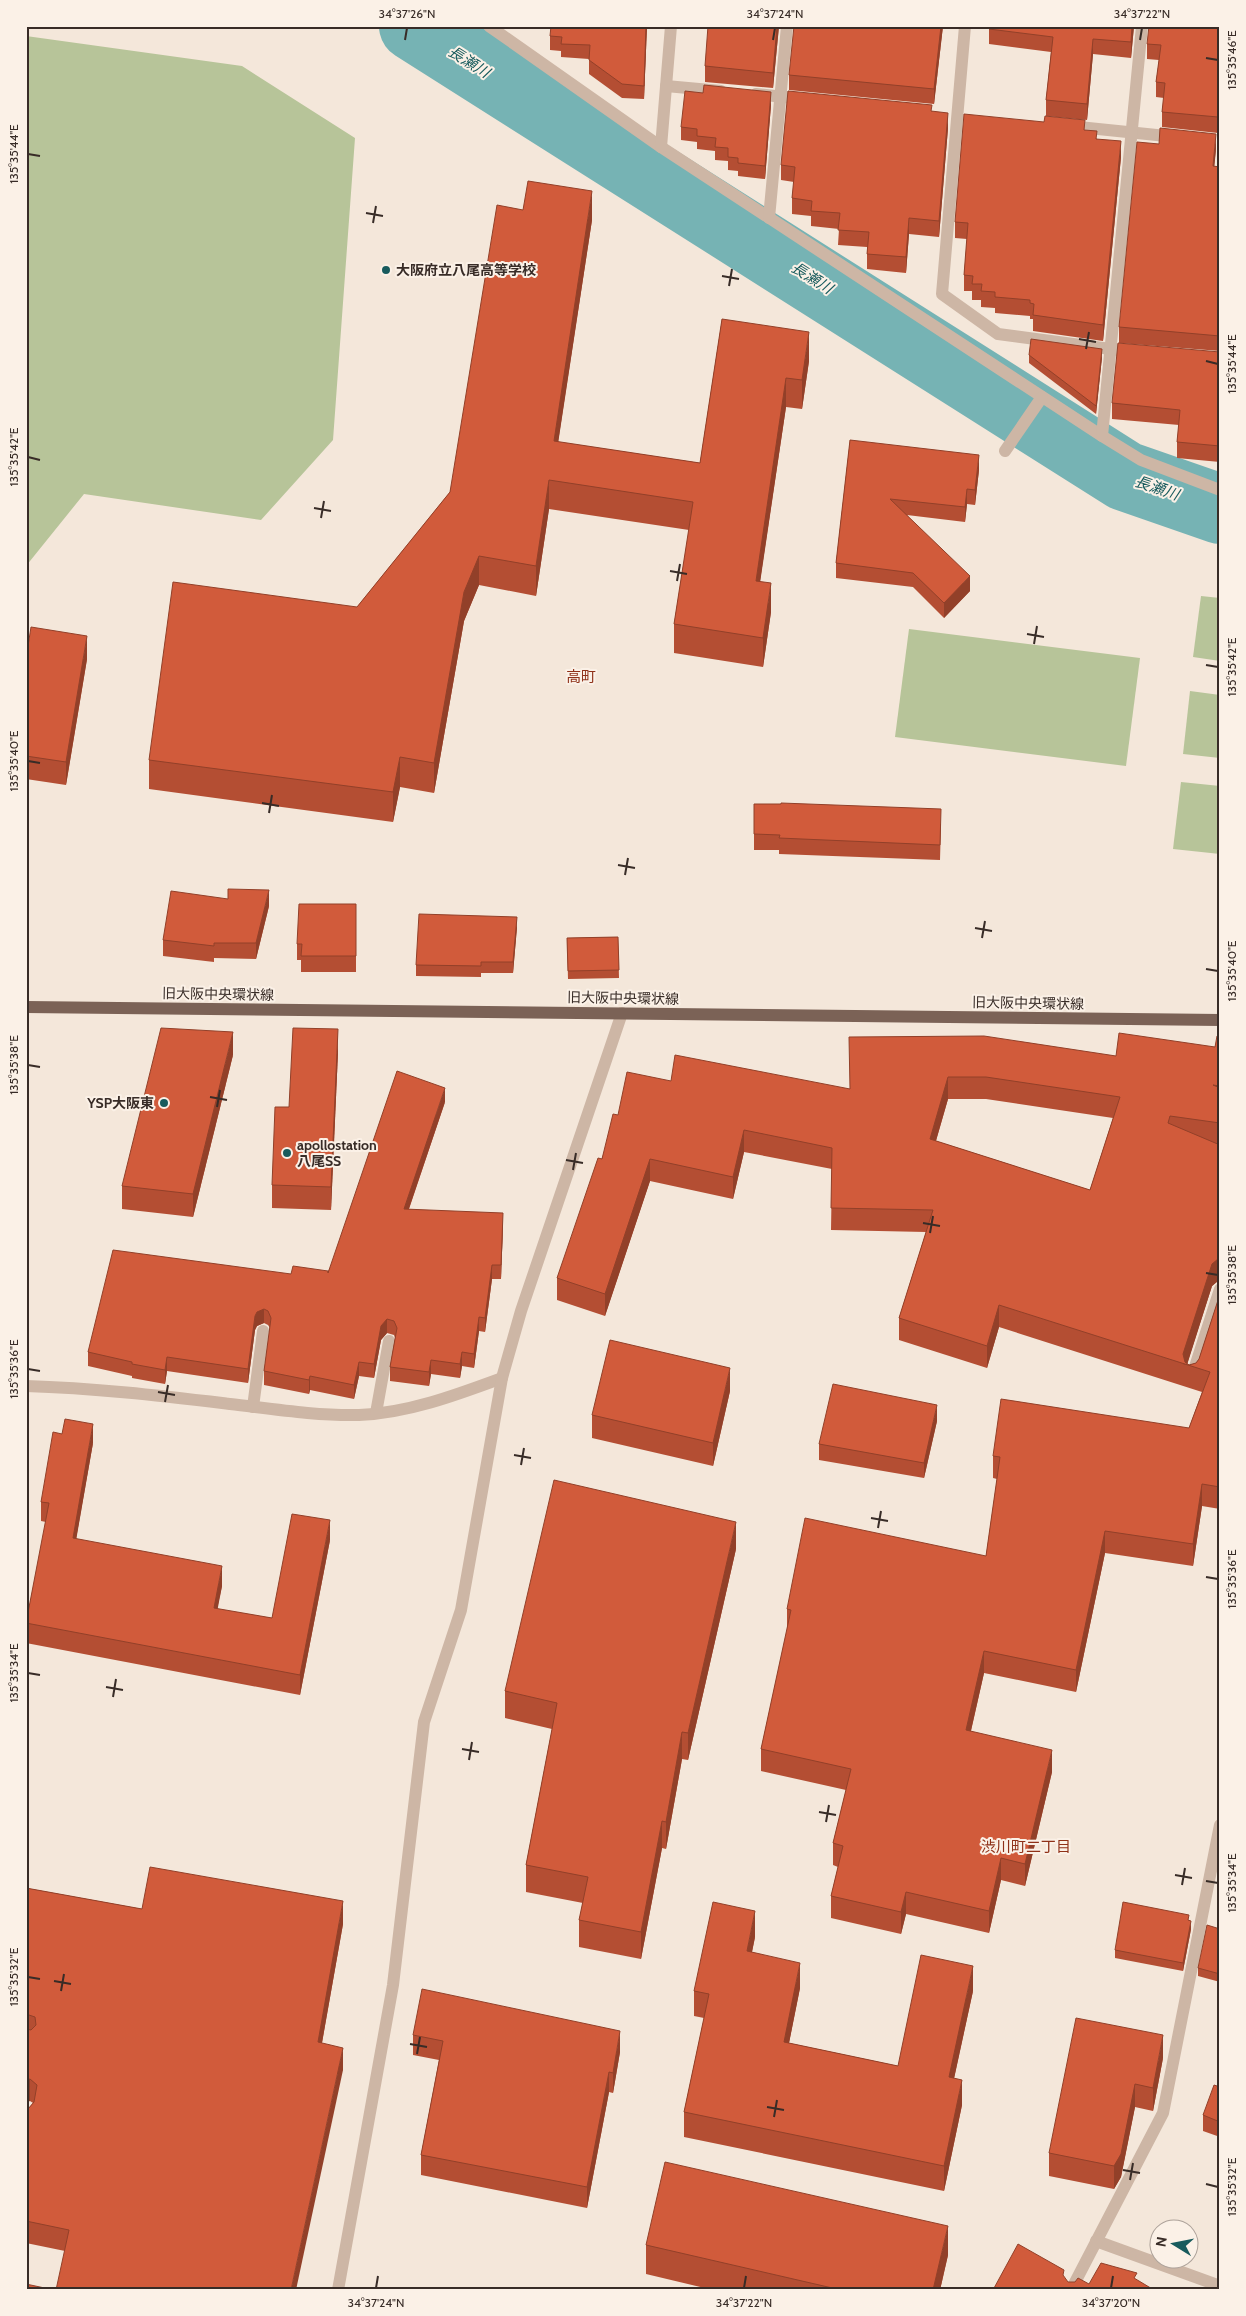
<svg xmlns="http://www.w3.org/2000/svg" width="1246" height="2316" viewBox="0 0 1246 2316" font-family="Cabin,'Noto Sans JP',sans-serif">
<rect width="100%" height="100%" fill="#f4e7da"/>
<g fill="#b7c499">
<polygon points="26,36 242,66 355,138 333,440 261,520 84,494 26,566"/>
<polygon points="1201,596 1220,598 1220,661 1193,657"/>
<polygon points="909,629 1140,658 1126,766 895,737"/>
<polygon points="1190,691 1220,695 1220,758 1183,754"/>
<polygon points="1181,782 1220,786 1220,854 1173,849"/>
</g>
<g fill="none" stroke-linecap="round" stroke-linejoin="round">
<polyline stroke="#76b3b4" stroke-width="70" points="414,26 1125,476 1220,509"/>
<g stroke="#cdb6a5" stroke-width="12">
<polyline points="489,26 661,147 1102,436 1141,460 1220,490"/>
<polyline points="965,26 942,294 998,334 1133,352"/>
<polyline points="666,86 721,91"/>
<polyline points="756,94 803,99"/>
<polyline points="1069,126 1176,137"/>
<polyline points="661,147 671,26"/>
<polyline points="769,218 787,26"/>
<polyline points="1102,436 1142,26"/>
<polyline points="1005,451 1042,397"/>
<polyline points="1191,1379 1220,1289"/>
<path d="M 26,1386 C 95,1388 162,1396 230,1404 C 273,1409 317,1416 359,1415 C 408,1413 456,1395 502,1378"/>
<polyline points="253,1407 263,1331"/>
<polyline points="376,1413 389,1341"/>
<polyline points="1096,2241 1220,2286"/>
<polyline points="338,2290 393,1985 424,1722 461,1610 502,1378 521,1311 622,1013"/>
<polyline points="1071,2290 1163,2113 1220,1825"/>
</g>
<polyline stroke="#7b6256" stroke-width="12" points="26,1007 1220,1020"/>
</g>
<g fill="#b44e33" fill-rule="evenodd">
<polygon points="647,26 644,99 622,98 589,74 589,59 561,57 561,51 550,50 550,36"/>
<polygon points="779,26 773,88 705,82 705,66"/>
<polygon points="943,26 934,104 789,90 789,75"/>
<polygon points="989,26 1134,26 1131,58 1093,54 1087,120 1046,116 1046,100 1051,52 989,44"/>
<polygon points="1220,26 1220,117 1218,133 1162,127 1162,112 1164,98 1156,97 1156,82 1159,60 1147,59 1147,44"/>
<polygon points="771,105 765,179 738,176 738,171 728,170 728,161 715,160 715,151 697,149 697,142 681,140 681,127"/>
<polygon points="932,111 948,128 939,237 909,234 906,273 867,269 867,247 838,245 839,229 811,226 811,216 792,214 792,198 794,182 781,180 781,165"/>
<polygon points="1085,130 1121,157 1103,341 1033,331 1033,319 1030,319 1030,316 995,313 995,308 981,307 981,300 972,300 972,291 964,291 964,275 967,239 955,238 955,222"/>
<polygon points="1216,149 1214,166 1220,167 1220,351 1119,343 1119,327"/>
<polygon points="523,210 592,220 558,442 700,463 722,319 809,361 802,409 786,407 760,581 771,612 763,667 674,653 674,624 689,530 549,509 536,596 479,585 464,621 434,793 400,787 393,822 149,789 149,760 357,607 450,492"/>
<polygon points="1220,352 1220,462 1177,458 1177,442 1179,425 1112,419 1112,403"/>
<polygon points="1029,355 1102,357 1096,414 1029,363"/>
<polygon points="850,440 979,470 975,505 967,504 965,522 907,515 970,591 944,618 913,587 836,578 836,563"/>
<polygon points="26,659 87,659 66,785 26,779"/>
<polygon points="754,804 941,824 940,860 779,854 779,850 754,850"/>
<polygon points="356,904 356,972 301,972 301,960 297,960 297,944"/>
<polygon points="269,906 256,959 214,958 214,962 163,956 163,940"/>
<polygon points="517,927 513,973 481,973 481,977 416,976 416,965"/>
<polygon points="618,937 619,978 568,979 567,938"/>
<path d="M 1220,1037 L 1220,1281 L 1218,1281 L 1212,1286 L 1187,1364 L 1189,1365 L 1196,1363 L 1199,1359 L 1220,1294 L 1220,1509 L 1202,1506 L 1193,1566 L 1105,1553 L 1076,1692 L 984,1673 L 971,1731 L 1052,1772 L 1025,1886 L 1001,1880 L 989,1933 L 906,1914 L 901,1934 L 831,1918 L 831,1896 L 838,1867 L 833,1865 L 833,1843 L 846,1790 L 761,1771 L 761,1749 L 787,1631 L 787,1609 L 986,1556 L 997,1479 L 993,1478 L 993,1456 L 1189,1428 L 1202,1392 L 999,1327 L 987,1368 L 899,1340 L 899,1318 L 926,1232 L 831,1230 L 832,1169 L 744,1152 L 733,1199 L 650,1181 L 605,1316 L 557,1300 L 557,1278 L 618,1115 L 671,1081 L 850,1089 L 1116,1056 L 1215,1047 ZM 948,1099 L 986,1099 L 1113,1118 L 1090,1190 L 936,1141 Z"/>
<polygon points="338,1052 331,1210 272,1208 272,1185 289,1107"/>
<polygon points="233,1055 193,1217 122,1209 122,1186"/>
<polygon points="445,1102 409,1209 503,1226 501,1279 492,1279 485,1332 479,1331 474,1368 462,1366 460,1378 431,1374 429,1386 390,1381 390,1367 395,1338 394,1335 387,1333 381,1340 374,1378 359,1376 354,1399 310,1390 309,1394 264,1385 264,1371 270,1328 268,1325 264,1323 257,1326 255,1330 248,1383 167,1371 165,1384 132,1378 132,1376 88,1366 88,1352 291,1274 328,1271"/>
<polygon points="730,1391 713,1466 592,1438 592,1415"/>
<polygon points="937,1421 924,1478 819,1460 819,1444"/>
<polygon points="93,1443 76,1539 222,1586 217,1609 272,1618 330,1540 300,1695 26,1643 26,1623 46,1522 41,1521 41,1502"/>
<polygon points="736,1549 688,1760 682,1759 666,1849 662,1848 641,1959 579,1947 579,1920 583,1903 526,1892 526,1865 552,1729 505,1718 505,1691"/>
<polygon points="26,1888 142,1909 343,1924 322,2043 343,2070 65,2251 26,2243 26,2108 28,2109 33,2103 30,2101 26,2102"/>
<polygon points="1189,1920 1191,1929 1183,1971 1115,1958 1115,1950"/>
<polygon points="1220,1929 1220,1982 1198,1976 1198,1968"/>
<polygon points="755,1937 752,1952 800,1988 789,2043 898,2066 973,1991 954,2078 962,2105 944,2191 684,2137 684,2112 704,2018 694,2016 694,1991"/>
<polygon points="413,2035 620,2052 613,2093 609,2092 587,2208 421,2175 421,2155 439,2060 413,2055"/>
<polygon points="1163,2058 1153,2111 1135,2107 1121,2177 1114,2189 1049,2176 1049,2153"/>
<polygon points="1220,2087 1220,2137 1203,2131 1203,2115"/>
<polygon points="646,2245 948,2255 940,2290 713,2290 646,2274"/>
</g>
<g fill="#924029">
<polygon points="646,26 647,26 644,99 644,86"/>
<polygon points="777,26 779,26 773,88 773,73"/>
<polygon points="941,26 943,26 934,104 934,89"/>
<polygon points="1132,26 1134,26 1131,58 1131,42"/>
<polygon points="1093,39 1093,54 1087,120 1087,104"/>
<polygon points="771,92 771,105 765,179 765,166"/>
<polygon points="1220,102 1220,117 1218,133 1218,117"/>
<polygon points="948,113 948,128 939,237 939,221"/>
<polygon points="1216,134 1216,149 1213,181 1213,166"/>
<polygon points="1121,141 1121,157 1103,341 1103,325"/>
<polygon points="592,191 592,220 554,470 554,441"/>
<polygon points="909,218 909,234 906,273 906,257"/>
<polygon points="809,332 809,361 802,409 802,380"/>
<polygon points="1102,349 1102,357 1096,414 1096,406"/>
<polygon points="786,378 786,407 756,610 756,581"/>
<polygon points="979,455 979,470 975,505 975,490"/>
<polygon points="549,480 549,509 536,596 536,566"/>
<polygon points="967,489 967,504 965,522 965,507"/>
<polygon points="479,556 479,585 464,621 434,793 434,763 464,592"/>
<polygon points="970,576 970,591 944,618 944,603"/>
<polygon points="771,583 771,612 763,667 763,638"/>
<polygon points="87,636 87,659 66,785 66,762"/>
<polygon points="400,757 400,787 393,822 393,792"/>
<polygon points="269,890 269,906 256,959 256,943"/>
<polygon points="517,917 517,927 513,973 513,962"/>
<polygon points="338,1029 338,1052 331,1210 331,1187"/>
<polygon points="233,1032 233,1055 193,1217 193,1194"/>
<polygon points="948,1077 948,1099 930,1161 930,1139"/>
<polygon points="445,1088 445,1102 404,1223 404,1209"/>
<polygon points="744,1130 744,1152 733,1199 733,1177"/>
<polygon points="650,1159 650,1181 605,1316 605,1294"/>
<polygon points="503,1213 503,1226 501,1279 501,1265"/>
<polygon points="1218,1259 1218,1281 1212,1286 1187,1365 1183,1364 1183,1354 1212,1264"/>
<polygon points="492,1265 492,1279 485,1332 485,1318"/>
<polygon points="999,1305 999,1327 987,1368 987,1346"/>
<polygon points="264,1309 264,1323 257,1326 255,1330 248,1383 248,1369 255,1316 257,1312"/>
<polygon points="479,1317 479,1331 474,1368 474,1354"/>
<polygon points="387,1319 387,1333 381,1340 374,1378 374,1364 381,1326"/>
<polygon points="462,1352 462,1366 460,1378 460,1364"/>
<polygon points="167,1357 167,1371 165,1384 165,1370"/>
<polygon points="431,1360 431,1374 429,1386 429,1372"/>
<polygon points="359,1362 359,1376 354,1399 354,1385"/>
<polygon points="730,1368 730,1391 713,1466 713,1443"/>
<polygon points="310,1376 310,1390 309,1394 309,1380"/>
<polygon points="937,1405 937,1421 924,1478 924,1463"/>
<polygon points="93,1424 93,1443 73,1558 73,1538"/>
<polygon points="1202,1484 1202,1506 1193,1566 1193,1544"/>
<polygon points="330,1520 330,1540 300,1695 300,1675"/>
<polygon points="736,1522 736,1549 688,1760 688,1733"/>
<polygon points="1105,1531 1105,1553 1076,1692 1076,1670"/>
<polygon points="222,1566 222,1586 214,1628 214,1608"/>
<polygon points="984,1651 984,1673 966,1752 966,1730"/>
<polygon points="682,1732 682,1759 666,1849 666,1822"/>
<polygon points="1052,1750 1052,1772 1025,1886 1025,1864"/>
<polygon points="662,1821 662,1848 641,1959 641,1932"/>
<polygon points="1001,1858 1001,1880 989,1933 989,1911"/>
<polygon points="906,1892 906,1914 901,1934 901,1912"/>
<polygon points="343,1901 343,1924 318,2065 318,2042"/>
<polygon points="755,1911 755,1937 747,1976 747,1951"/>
<polygon points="1191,1921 1191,1929 1183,1971 1183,1963"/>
<polygon points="800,1963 800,1988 784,2068 784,2042"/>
<polygon points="973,1966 973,1991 949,2102 949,2077"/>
<polygon points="620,2031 620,2052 613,2093 613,2073"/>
<polygon points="1163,2035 1163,2058 1153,2111 1153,2088"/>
<polygon points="343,2048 343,2070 296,2290 291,2290"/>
<polygon points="609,2072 609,2092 587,2208 587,2187"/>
<polygon points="30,2079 30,2101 26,2102 26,2080"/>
<polygon points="962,2080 962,2105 944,2191 944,2166"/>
<polygon points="1135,2084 1135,2107 1121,2177 1114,2189 1114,2166"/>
<polygon points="948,2226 948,2255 940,2290 933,2290"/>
</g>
<g fill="#d15b3b" stroke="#924029" fill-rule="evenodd">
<polygon points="551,26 646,26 644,86 622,84 589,60 590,45 561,44 562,37 550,36"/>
<polygon points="708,26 777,26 773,73 705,66"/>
<polygon points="794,26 941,26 934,89 789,75"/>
<polygon points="989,26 1132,26 1131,42 1093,39 1087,104 1046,100 1053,37 989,29"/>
<polygon points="1149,26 1220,26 1220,102 1218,117 1162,112 1165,83 1156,82 1161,45 1147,44"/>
<polygon points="704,85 771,92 765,166 738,163 738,158 728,157 728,148 715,147 716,138 697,136 697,129 681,127 685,91 703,93"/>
<polygon points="788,91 932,105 931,111 948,113 939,221 909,218 906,257 867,254 869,232 838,230 840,213 811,211 812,201 792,198 795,167 781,165"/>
<polygon points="964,114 1044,122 1045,116 1085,120 1084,130 1097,131 1096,139 1121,141 1103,325 1033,315 1034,304 1030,303 1030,300 995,297 995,292 981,291 982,284 972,284 973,276 964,275 968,223 955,222"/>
<polygon points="1160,128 1216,134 1213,166 1220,167 1220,336 1119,327 1137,142 1159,144"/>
<polygon points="528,181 592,191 554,441 700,463 722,319 809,332 802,380 786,378 756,581 771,583 763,638 674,624 693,502 549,480 536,566 479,556 464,592 434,763 400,757 393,792 149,760 173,582 357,607 450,492 497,205 523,210"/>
<polygon points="1031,339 1102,349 1096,406 1029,355"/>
<polygon points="1118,343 1220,352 1220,446 1177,442 1180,410 1112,403"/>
<polygon points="850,440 979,455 975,490 967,489 965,507 890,499 970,576 944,603 913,573 836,563"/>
<polygon points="31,627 87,636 66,762 26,756 26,659"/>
<polygon points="781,803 941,809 940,845 779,838 780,835 754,834 754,804 781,804"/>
<polygon points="228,889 269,890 256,943 214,943 214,946 163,940 171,891 228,899"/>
<polygon points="299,904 356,904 356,956 301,956 302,944 297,944"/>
<polygon points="419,914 517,917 513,962 481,962 481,966 416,965"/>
<polygon points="618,937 619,970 568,971 567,938"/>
<polygon points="161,1028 233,1032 193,1194 122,1186"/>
<polygon points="293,1028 338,1029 331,1187 272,1185 275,1107 289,1107"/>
<path d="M 1119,1033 L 1215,1047 L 1217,1036 L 1220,1037 L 1220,1086 L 1213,1085 L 1220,1088 L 1220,1123 L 1170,1116 L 1168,1123 L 1220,1145 L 1220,1259 L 1218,1259 L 1212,1264 L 1183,1354 L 1185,1362 L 1189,1365 L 1196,1363 L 1199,1359 L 1220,1294 L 1220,1487 L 1202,1484 L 1193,1544 L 1105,1531 L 1076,1670 L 984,1651 L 966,1730 L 1052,1750 L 1025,1864 L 1001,1858 L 989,1911 L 906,1892 L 901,1912 L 831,1896 L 843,1846 L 833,1843 L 851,1769 L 761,1749 L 791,1610 L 787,1609 L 805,1518 L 986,1556 L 1000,1457 L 993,1456 L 1001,1399 L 1189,1428 L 1210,1372 L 999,1305 L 987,1346 L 899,1318 L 933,1210 L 831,1208 L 832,1148 L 744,1130 L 733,1177 L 650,1159 L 605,1294 L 557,1278 L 598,1158 L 602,1159 L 613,1114 L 618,1115 L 627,1072 L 671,1081 L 675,1055 L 850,1089 L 849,1037 L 984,1036 L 1116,1056 ZM 948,1077 L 986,1077 L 1120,1097 L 1090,1190 L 930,1139 Z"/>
<polygon points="397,1071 445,1088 404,1209 503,1213 501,1265 492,1265 485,1318 479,1317 474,1354 462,1352 460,1364 431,1360 429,1372 390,1367 397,1328 394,1321 387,1319 381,1326 374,1364 359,1362 354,1385 310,1376 309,1380 264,1371 271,1318 268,1311 264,1309 257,1312 255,1316 248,1369 167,1357 165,1370 132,1364 132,1362 88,1352 113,1250 291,1274 293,1266 328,1271 328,1273"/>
<polygon points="610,1340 730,1368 713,1443 592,1415"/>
<polygon points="833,1384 937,1405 924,1463 819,1444"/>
<polygon points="65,1419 93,1424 73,1538 222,1566 214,1608 272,1618 292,1514 330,1520 300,1675 26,1623 49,1503 41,1502 53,1432 62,1434"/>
<polygon points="554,1480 736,1522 688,1733 682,1732 666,1822 662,1821 641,1932 579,1920 588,1877 526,1865 557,1703 505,1691"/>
<polygon points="150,1867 343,1901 318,2042 343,2048 291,2290 56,2290 69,2230 26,2221 26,2108 28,2109 34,2102 37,2085 30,2079 26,2080 26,2029 31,2030 36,2025 35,2017 26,2014 26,1888 142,1909"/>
<polygon points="713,1902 755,1911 747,1951 800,1963 784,2042 898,2066 921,1955 973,1966 949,2077 962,2080 944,2166 684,2112 709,1994 694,1991"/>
<polygon points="1123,1902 1189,1915 1188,1920 1191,1921 1183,1963 1115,1950"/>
<polygon points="1207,1925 1220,1929 1220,1974 1198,1968"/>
<polygon points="422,1989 620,2031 613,2073 609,2072 587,2187 421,2155 443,2041 413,2035"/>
<polygon points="1076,2018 1163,2035 1153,2088 1135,2084 1121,2154 1114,2166 1049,2153"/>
<polygon points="1214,2085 1220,2087 1220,2122 1203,2115"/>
<polygon points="665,2162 948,2226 933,2290 841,2290 646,2245"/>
<polygon points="1018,2244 1064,2270 1063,2275 1068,2282 1075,2282 1078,2278 1089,2284 1101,2263 1137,2273 1134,2278 1154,2290 993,2290"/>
<polygon points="26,2284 54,2290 26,2290"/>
</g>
<path fill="none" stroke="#382c27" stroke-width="2" d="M 405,40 L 407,28M 773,40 L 775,28M 1140,40 L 1142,28M 1206,58 L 1218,60M 28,154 L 40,156M 366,213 L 383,216M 373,223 L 376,206M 722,276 L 739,279M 729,286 L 732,269M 1079,339 L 1096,342M 1086,349 L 1089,332M 1206,361 L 1218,364M 28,457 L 40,460M 314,508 L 331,511M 321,518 L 324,501M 670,571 L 687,574M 677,581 L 680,564M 1027,634 L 1044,637M 1034,644 L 1037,626M 1206,665 L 1218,667M 28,761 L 40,763M 262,803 L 279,806M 269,813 L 272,795M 618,865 L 635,868M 625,875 L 628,858M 975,928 L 992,931M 982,938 L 985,921M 1206,969 L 1218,971M 28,1065 L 40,1067M 210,1097 L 227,1100M 217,1107 L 220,1090M 566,1160 L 583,1163M 573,1170 L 576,1153M 923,1223 L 940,1226M 930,1233 L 933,1216M 1206,1273 L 1218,1275M 28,1369 L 40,1371M 158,1392 L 175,1395M 165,1402 L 168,1385M 514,1455 L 531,1458M 521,1465 L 524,1448M 871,1518 L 888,1521M 878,1528 L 881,1511M 1206,1577 L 1218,1579M 28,1673 L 40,1675M 106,1687 L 123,1690M 113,1697 L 116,1679M 462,1749 L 479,1752M 469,1760 L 472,1742M 819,1812 L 836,1815M 826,1822 L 829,1805M 1175,1875 L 1192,1878M 1206,1881 L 1218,1883M 1182,1885 L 1185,1868M 28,1977 L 40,1979M 54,1981 L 71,1984M 61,1991 L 64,1974M 410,2044 L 427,2047M 417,2054 L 420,2037M 767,2107 L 784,2110M 774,2117 L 777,2100M 1123,2170 L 1140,2173M 1130,2180 L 1133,2163M 1206,2184 L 1218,2187M 376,2288 L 378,2276M 744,2288 L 746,2276M 1111,2288 L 1113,2276"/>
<g fill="#185b5d" stroke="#fbf1e7" stroke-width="2">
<circle cx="386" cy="270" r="5"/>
<circle cx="164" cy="1103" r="5"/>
<circle cx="287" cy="1153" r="5"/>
</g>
<g text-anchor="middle" stroke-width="4" stroke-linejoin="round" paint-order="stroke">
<g font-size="14" font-weight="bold" fill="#382c27" stroke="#fbf1e7" text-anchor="start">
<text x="396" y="275">大阪府立八尾高等学校</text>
<text x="154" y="1108" text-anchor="end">YSP大阪東</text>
<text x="297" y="1150">apollostation<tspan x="297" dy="16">八尾SS</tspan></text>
</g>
<g font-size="14" fill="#382c27" stroke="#fbf1e7">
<text transform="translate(218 994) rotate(1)" y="5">旧大阪中央環状線</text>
<text transform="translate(623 998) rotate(1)" y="5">旧大阪中央環状線</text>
<text transform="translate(1028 1003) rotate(1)" y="5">旧大阪中央環状線</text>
</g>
<g font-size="15" font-style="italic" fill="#185b5d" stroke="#fbf1e7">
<text transform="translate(469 62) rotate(32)" y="5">長瀬川</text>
<text transform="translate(812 278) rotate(32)" y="5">長瀬川</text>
<text transform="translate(1157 488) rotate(19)" y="5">長瀬川</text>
</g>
<g font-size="15" fill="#8f3118" stroke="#fbf1e7">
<text x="581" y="682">高町</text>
<text x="1026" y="1852">渋川町二丁目</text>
</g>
</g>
<rect width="1246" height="2316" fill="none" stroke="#fbf1e7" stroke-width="55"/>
<g transform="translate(1174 2244) rotate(280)"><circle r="24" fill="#fbf1e7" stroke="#ada29a"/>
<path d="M0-4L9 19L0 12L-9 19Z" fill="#185b5d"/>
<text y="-8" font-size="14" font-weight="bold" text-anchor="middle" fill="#382c27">N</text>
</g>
<rect x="28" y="28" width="1190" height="2260" fill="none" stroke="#382c27" stroke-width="2"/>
<g font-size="12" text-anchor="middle" fill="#382c27">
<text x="407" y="18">34°37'26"N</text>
<text x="775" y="18">34°37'24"N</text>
<text x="1142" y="18">34°37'22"N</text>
<text transform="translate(1232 60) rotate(-90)" y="4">135°35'46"E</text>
<text transform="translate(14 154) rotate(-90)" y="4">135°35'44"E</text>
<text transform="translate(1232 364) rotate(-90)" y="4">135°35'44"E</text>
<text transform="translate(14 457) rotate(-90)" y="4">135°35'42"E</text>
<text transform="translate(1232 667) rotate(-90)" y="4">135°35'42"E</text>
<text transform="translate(14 761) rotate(-90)" y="4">135°35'40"E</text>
<text transform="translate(1232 971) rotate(-90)" y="4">135°35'40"E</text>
<text transform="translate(14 1065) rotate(-90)" y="4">135°35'38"E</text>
<text transform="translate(1232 1275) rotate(-90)" y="4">135°35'38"E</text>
<text transform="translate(14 1369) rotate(-90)" y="4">135°35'36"E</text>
<text transform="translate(1232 1579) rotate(-90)" y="4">135°35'36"E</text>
<text transform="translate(14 1673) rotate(-90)" y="4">135°35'34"E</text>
<text transform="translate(1232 1883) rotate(-90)" y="4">135°35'34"E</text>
<text transform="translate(14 1977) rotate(-90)" y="4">135°35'32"E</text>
<text transform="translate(1232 2187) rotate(-90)" y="4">135°35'32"E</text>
<text x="376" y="2307">34°37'24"N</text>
<text x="744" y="2307">34°37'22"N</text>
<text x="1111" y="2307">34°37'20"N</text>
</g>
</svg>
